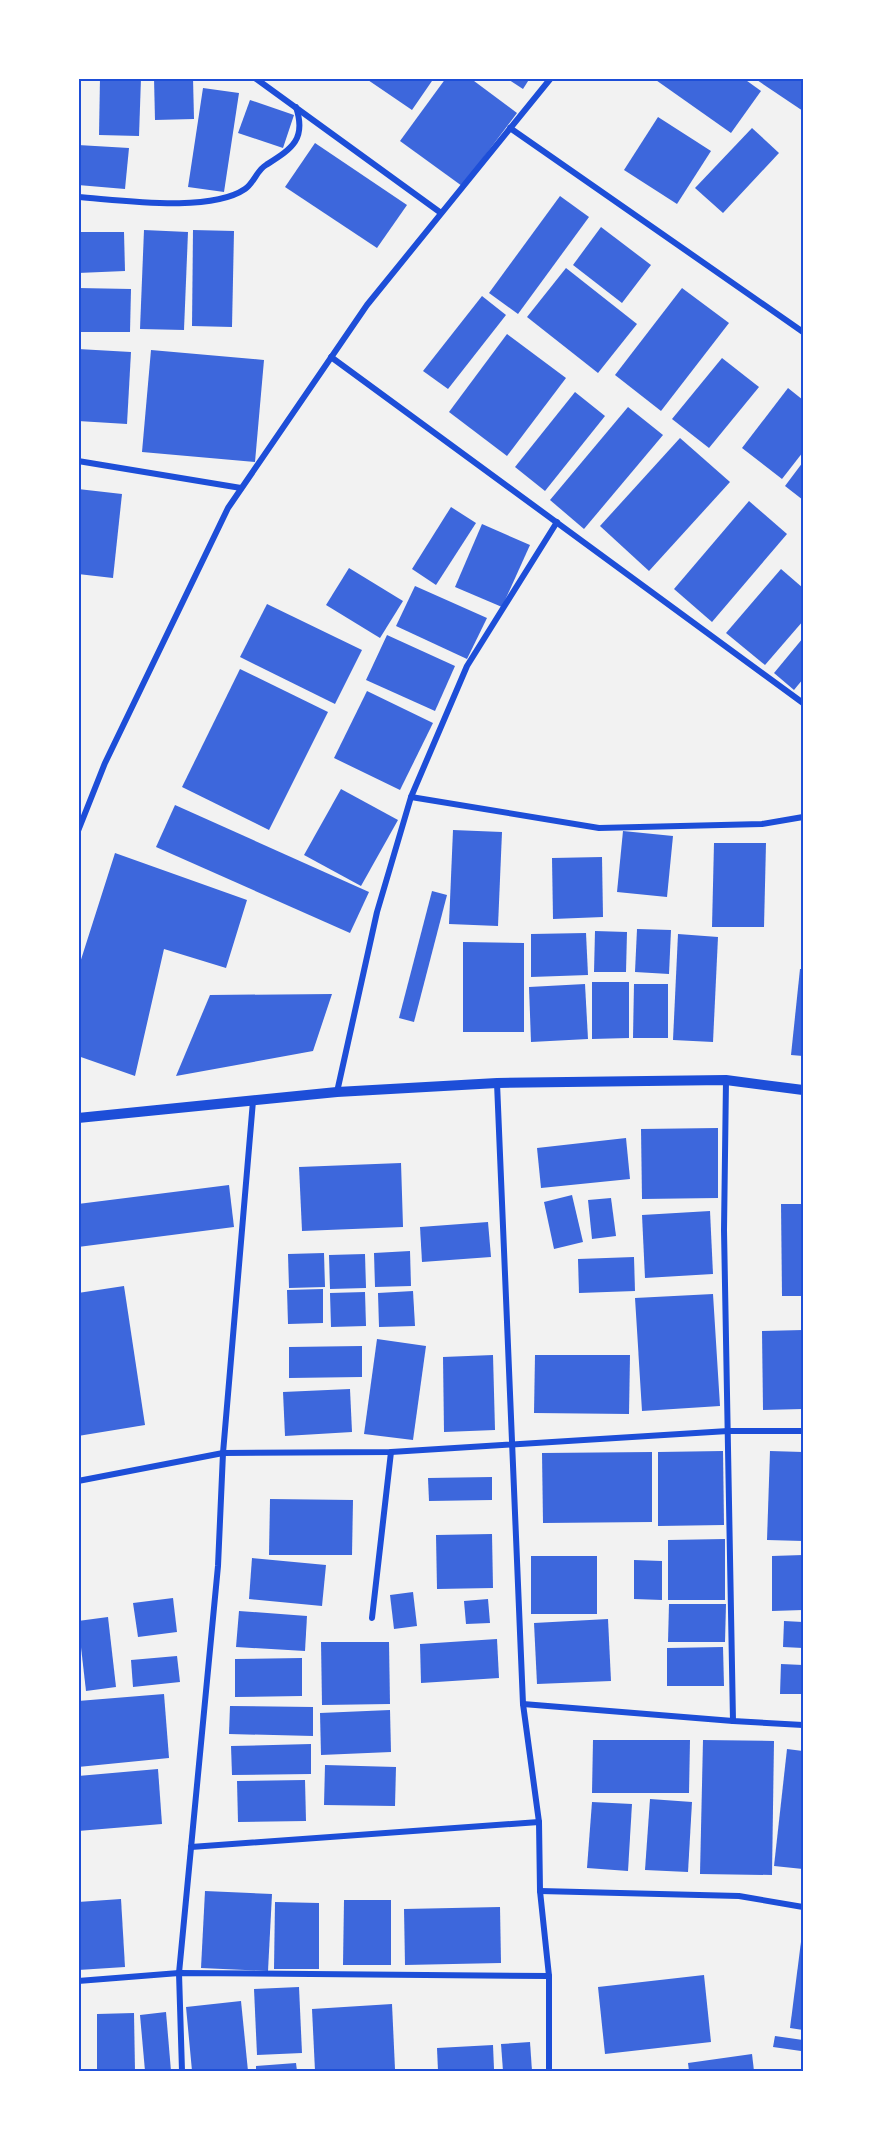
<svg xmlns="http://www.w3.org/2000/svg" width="881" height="2149" viewBox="0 0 881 2149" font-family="'Noto Serif',serif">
<rect width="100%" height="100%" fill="#f2f2f2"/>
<g fill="#3d67dc">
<polygon points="100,78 141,78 139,136 99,135"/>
<polygon points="154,78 193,78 194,119 155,120"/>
<polygon points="365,78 434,78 412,110"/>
<polygon points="446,78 470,78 517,113 462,186 400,141"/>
<polygon points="506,78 530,78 523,89"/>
<polygon points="653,78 743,78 761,91 731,133"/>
<polygon points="754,78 803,78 803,111"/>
<polygon points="203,88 239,93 224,192 188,187"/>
<polygon points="250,100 294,115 283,148 238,133"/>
<polygon points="658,117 711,151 677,204 624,170"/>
<polygon points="752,128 779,153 723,213 695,188"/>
<polygon points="315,143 407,205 377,248 285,187"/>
<polygon points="78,145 129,148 125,189 78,185"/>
<polygon points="560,196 589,217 518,314 489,293"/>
<polygon points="601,227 651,265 622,303 573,265"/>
<polygon points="144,230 188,232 184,330 140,329"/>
<polygon points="193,230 234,231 232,327 192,326"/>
<polygon points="78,232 124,232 125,271 78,273"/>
<polygon points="566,268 637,324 598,373 527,317"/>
<polygon points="78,288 131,289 130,332 78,332"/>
<polygon points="682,288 729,323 661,411 615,375"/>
<polygon points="482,296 506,315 448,389 423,371"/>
<polygon points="507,334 566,378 507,456 449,412"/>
<polygon points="78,349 131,352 127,424 78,421"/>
<polygon points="151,350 264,360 255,462 142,452"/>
<polygon points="722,358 759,387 709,448 672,419"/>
<polygon points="788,388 803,400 803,452 782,479 742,448"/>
<polygon points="575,392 605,416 545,491 515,467"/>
<polygon points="628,407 663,435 584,529 550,500"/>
<polygon points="680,438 730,482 649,571 600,526"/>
<polygon points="803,462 803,500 785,486"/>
<polygon points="78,489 122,494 113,578 78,574"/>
<polygon points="749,501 787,534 712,622 674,589"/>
<polygon points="451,507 476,523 436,585 412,569"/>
<polygon points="482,524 530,545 502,607 455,587"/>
<polygon points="349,568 403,601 380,638 326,605"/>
<polygon points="781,569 803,588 803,621 765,665 726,633"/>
<polygon points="415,586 487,618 467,659 396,626"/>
<polygon points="267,604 362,650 335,704 240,657"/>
<polygon points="387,635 455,666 435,711 366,680"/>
<polygon points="803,638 803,679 794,690 774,673"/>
<polygon points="240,669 328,712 269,830 182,787"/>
<polygon points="367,691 433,723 400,790 334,758"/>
<polygon points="341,789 398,820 361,886 304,855"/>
<polygon points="175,805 369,892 350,933 156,847"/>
<polygon points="453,830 502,832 498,926 449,924"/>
<polygon points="623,831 673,836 667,897 617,892"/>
<polygon points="714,843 766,843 764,927 712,927"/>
<polygon points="115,853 247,900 226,968 164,949 135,1076 78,1056 78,969"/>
<polygon points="602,857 603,917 553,919 552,858"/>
<polygon points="432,891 447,895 414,1022 399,1018"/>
<polygon points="637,929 671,930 669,974 635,972"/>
<polygon points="595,931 627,932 626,972 594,972"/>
<polygon points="586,933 588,975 531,977 531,934"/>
<polygon points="678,934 718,937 713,1042 673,1040"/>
<polygon points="463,942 524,943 524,1032 463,1032"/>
<polygon points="800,969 803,969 803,1056 791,1055"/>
<polygon points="592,982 629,982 629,1038 592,1039"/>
<polygon points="585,984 588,1039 531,1042 529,987"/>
<polygon points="634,984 668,984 668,1038 633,1038"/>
<polygon points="332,994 313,1051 176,1076 210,995"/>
<polygon points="718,1128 718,1198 642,1199 641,1129"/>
<polygon points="626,1138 630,1179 541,1188 537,1148"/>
<polygon points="401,1163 403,1227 302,1231 299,1167"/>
<polygon points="229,1185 234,1227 78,1247 78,1204"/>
<polygon points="572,1195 583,1242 554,1249 544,1202"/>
<polygon points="611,1198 616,1236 592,1239 588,1200"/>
<polygon points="781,1204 803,1204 803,1296 782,1296"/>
<polygon points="710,1211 713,1274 645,1278 642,1215"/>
<polygon points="488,1222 491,1257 422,1262 420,1227"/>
<polygon points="410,1251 411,1286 375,1287 374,1253"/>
<polygon points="324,1253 325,1287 289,1288 288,1254"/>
<polygon points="365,1254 366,1288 330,1289 329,1255"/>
<polygon points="634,1257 635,1291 579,1293 578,1259"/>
<polygon points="124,1286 145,1425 78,1436 78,1293"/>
<polygon points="323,1289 323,1323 288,1324 287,1290"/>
<polygon points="413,1291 415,1326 379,1327 378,1293"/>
<polygon points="365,1292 366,1326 331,1327 330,1293"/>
<polygon points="713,1294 720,1406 642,1411 635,1298"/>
<polygon points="803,1330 803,1409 763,1410 762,1331"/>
<polygon points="377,1339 426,1346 413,1440 364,1434"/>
<polygon points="362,1346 362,1377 289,1378 289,1347"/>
<polygon points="493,1355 495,1430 444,1432 443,1357"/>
<polygon points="535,1355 630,1355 629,1414 534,1413"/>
<polygon points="350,1389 352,1432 285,1436 283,1392"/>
<polygon points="723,1451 724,1525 658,1526 658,1452"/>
<polygon points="770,1451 803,1452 803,1541 767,1540"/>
<polygon points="652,1452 652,1522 543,1523 542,1453"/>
<polygon points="492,1477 492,1500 429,1501 428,1478"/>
<polygon points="270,1499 353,1500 352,1555 269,1555"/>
<polygon points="492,1534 493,1588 437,1589 436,1535"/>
<polygon points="725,1539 725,1600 668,1600 668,1540"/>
<polygon points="803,1555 803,1610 772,1611 772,1556"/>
<rect x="531" y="1556" width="66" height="58"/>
<polygon points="252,1558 326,1565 322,1606 249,1599"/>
<polygon points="634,1560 662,1561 662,1600 634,1599"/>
<polygon points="413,1592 417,1626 394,1629 390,1595"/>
<polygon points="173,1598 177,1632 138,1637 133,1603"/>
<polygon points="488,1599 490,1623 466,1624 464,1601"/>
<polygon points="669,1604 726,1604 725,1642 668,1642"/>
<polygon points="239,1611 307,1616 305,1651 236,1647"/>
<polygon points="108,1617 116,1687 86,1691 78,1621"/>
<polygon points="608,1619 611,1681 537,1684 534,1623"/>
<polygon points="784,1621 803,1622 803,1648 783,1647"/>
<polygon points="497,1639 499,1678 421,1683 420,1644"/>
<polygon points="321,1642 389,1642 390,1704 322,1705"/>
<polygon points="723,1647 724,1686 667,1686 667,1648"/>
<polygon points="177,1656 180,1682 133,1687 131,1660"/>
<polygon points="302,1658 302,1696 235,1697 235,1659"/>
<polygon points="781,1664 803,1665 803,1694 780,1694"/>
<polygon points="164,1694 169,1758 78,1767 78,1701"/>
<polygon points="230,1706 313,1707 313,1736 229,1734"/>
<polygon points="390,1710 391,1752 321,1755 320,1713"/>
<polygon points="593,1740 690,1740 689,1793 592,1793"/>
<polygon points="703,1740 774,1741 772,1875 700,1874"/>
<polygon points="311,1744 311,1774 232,1775 231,1746"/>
<polygon points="787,1749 803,1751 803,1869 774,1866"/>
<polygon points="325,1765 396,1767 395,1806 324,1805"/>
<polygon points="158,1769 162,1824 78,1831 78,1776"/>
<polygon points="305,1780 306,1821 238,1822 237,1781"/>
<polygon points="650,1799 692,1802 688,1872 645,1870"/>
<polygon points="592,1802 632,1804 628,1871 587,1868"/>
<polygon points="205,1891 272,1894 268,1971 201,1968"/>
<polygon points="121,1899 125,1967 78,1970 78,1902"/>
<polygon points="344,1900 391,1900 391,1965 343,1965"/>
<polygon points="275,1902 319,1903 319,1969 274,1969"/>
<polygon points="500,1907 501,1963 405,1965 404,1909"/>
<polygon points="802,1934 803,1934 803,2030 790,2028"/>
<polygon points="704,1975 711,2042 605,2054 598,1987"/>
<polygon points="299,1987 302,2053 257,2055 254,1989"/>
<polygon points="241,2001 248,2071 192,2071 186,2007"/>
<polygon points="392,2004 395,2069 315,2071 312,2009"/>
<polygon points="166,2012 171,2071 145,2071 140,2015"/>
<polygon points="134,2013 135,2071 97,2071 97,2014"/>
<polygon points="775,2036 803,2040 801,2051 773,2047"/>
<polygon points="530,2042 532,2071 503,2071 501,2044"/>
<polygon points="493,2045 494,2069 438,2071 437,2048"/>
<polygon points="78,2046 80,2046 81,2071 78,2071"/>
<polygon points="752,2054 754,2071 689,2071 688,2063"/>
<polygon points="296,2063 297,2071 256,2071 256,2066"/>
</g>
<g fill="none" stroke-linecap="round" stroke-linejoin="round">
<g stroke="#1d4ed8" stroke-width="6">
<polyline points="255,78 441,213"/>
<polyline points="510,128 803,332"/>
<path d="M 78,197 C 121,200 210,213 245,189 C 254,183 257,170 266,165 C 291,149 307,140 296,107"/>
<polyline points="331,357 803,703"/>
<polyline points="78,461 241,488"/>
<polyline points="411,797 599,828 762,824 803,817"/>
<polyline points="78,831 105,763 228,508 367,305 551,78"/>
<polyline points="726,1080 724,1230 733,1721 803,1725"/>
<polyline points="497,1083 523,1704 539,1822 540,1891 549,1976 549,2071"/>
<polyline points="337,1092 377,912 411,797 467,666 557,522"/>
<polyline points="78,1481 223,1453 391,1452 728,1431 803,1431"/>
<polyline points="372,1618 391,1452"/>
<polyline points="523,1704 733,1721"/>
<polyline points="191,1847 539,1822"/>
<polyline points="540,1891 739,1896 803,1907"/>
<polyline points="78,1981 179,1973 549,1976"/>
<polyline points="182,2071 179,1973 218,1566 223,1453 253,1101"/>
</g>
<polyline stroke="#1d4ed8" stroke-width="10" points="78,1118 337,1092 497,1083 726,1080 803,1090"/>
</g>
<rect width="881" height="2149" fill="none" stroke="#ffffff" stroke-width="159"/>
<rect x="80" y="80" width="722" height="1990" fill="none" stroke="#1d4ed8" stroke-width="2"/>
</svg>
